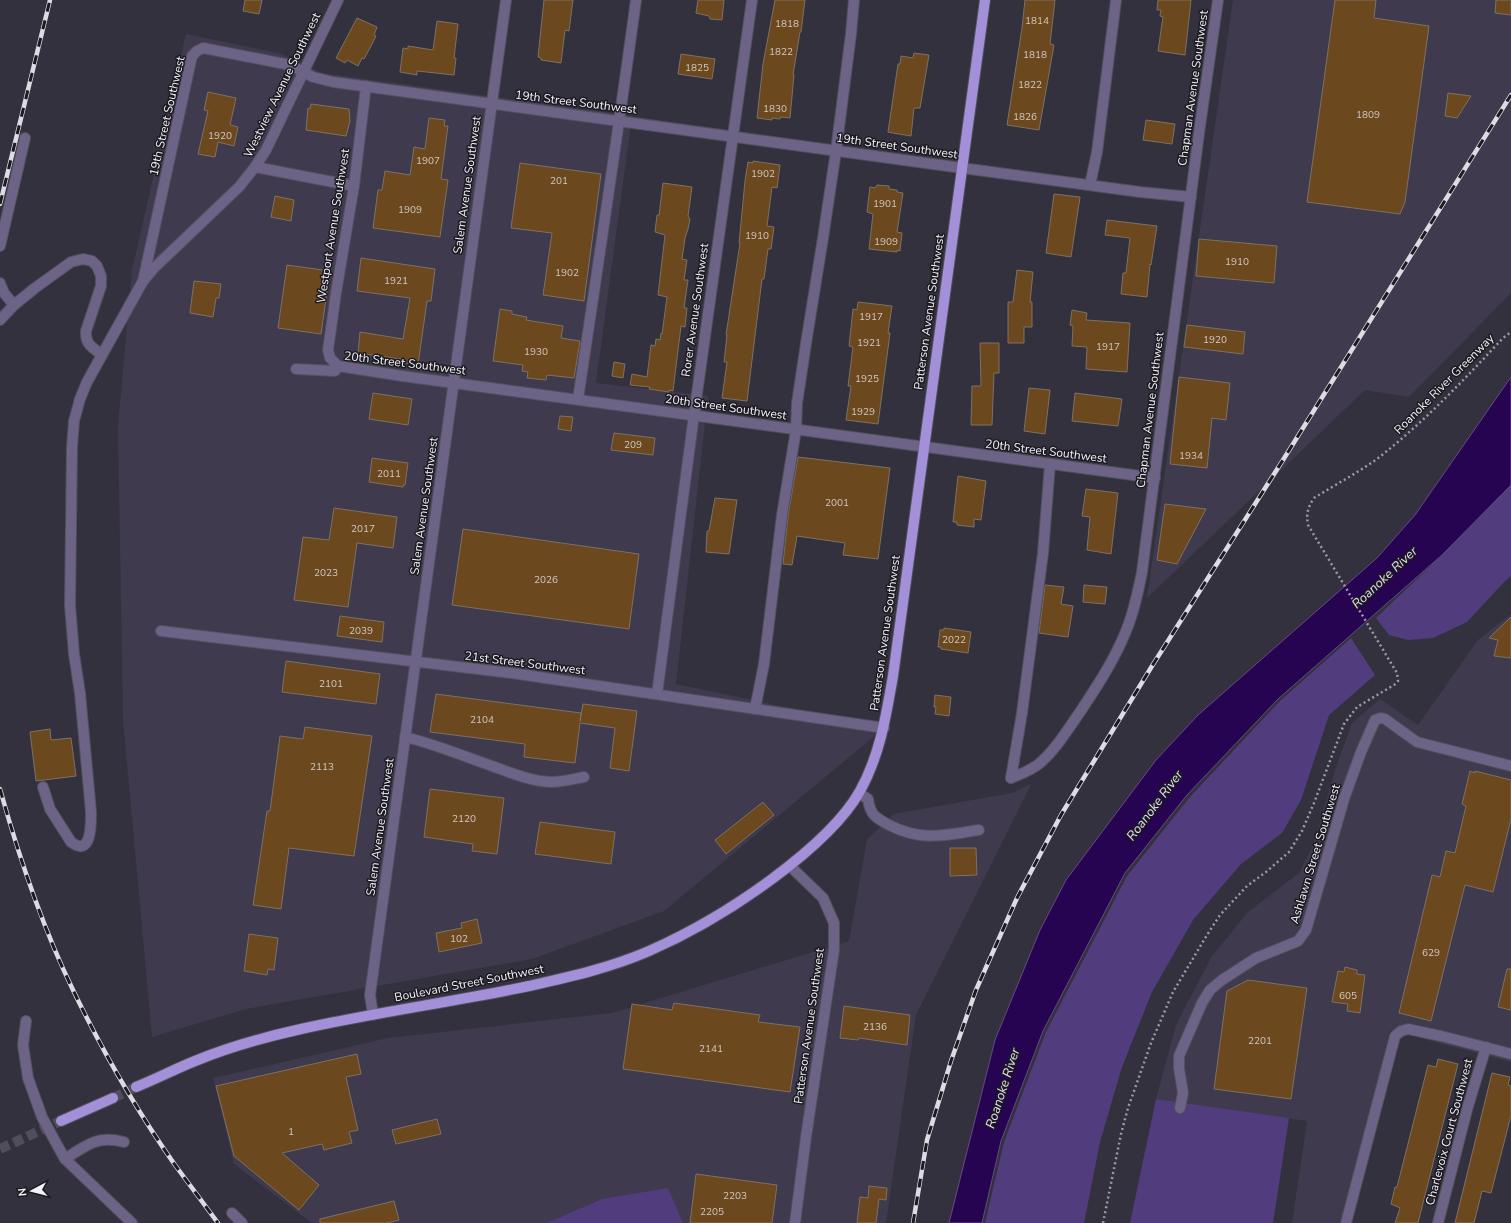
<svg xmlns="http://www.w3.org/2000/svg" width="1511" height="1223" viewBox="0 0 1511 1223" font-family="'Nunito Sans',sans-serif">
<rect width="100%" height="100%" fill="#34313f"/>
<g fill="#3f3a4e">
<polygon points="1233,0 1511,0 1511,293 1409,397 1365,390 1147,598"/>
<polygon points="186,34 282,54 322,73 632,116 596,383 708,396 676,684 884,728 664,911 532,959 246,1009 152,1037 123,720 118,426 132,270"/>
<polygon points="1511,614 1511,1062 1390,1030 1342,1223 1292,1223 1307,1121 1156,1099 1176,1025 1212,956 1248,912 1299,873 1314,844 1337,764 1352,723 1380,699 1418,725 1478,640"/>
<polygon points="1031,784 916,1015 886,1223 312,1223 234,1164 213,1078 388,1038 612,1013 849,941 867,840 893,814 1012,793"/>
</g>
<g fill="#513d7d">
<polygon points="1511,485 1511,576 1505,581 1467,622 1433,638 1408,640 1389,635 1376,618 1442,555"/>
<polygon points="1351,638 1375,675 1329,715 1301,800 1282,833 1241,864 1193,920 1152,992 1122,1067 1100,1142 1084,1223 985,1223 1004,1142 1046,1032 1127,876 1190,797 1280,701"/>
<polygon points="1156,1099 1289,1118 1273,1223 1130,1223"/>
<polygon points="668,1188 683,1223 547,1223 602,1199"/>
</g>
<polygon fill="#270452" stroke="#644b84" points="1511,377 1511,485 1442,555 1278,699 1187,795 1125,873 1043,1031 1001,1141 982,1223 949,1223 995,1040 1040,930 1066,880 1156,760 1198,715 1377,558 1415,515"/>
<g fill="#6b481e" stroke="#7d7164">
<polygon points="245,0 262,0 259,14 243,11"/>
<polygon points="544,0 573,0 569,31 565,30 561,63 541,60 541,58 538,57"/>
<polygon points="698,0 724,0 722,20 710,19 709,16 696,13"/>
<polygon points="775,0 805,0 801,32 800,32 793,75 794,75 790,118 781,117 780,119 772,118 772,120 757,118 763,64"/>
<polygon points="1025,0 1055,0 1050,44 1054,45 1039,130 1007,125 1022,28"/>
<polygon points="1158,0 1191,0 1185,55 1158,51 1163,17 1160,16 1161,10 1157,10"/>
<polygon points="1335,0 1376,0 1374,18 1429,26 1405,202 1400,214 1307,202"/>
<polygon points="1496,0 1511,0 1511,15 1495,13"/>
<polygon points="357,18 377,27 374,35 376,36 371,46 364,59 362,58 358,66 347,60 345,63 336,58"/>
<polygon points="437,21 458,24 454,58 456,58 454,75 417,71 417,75 400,72 403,48 408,49 408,46 433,50"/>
<polygon points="914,53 929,55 920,108 914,108 911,136 893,133 888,132 898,64 900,64 901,56 913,58"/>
<polygon points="681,54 715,59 712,79 678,74"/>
<polygon points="208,92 236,98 230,125 238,127 234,146 218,142 215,157 198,154 208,111 204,110"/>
<polygon points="1448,93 1471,96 1457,118 1445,116"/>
<polygon points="311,104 349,109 350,121 346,136 306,130 308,108 310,109"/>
<polygon points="429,118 445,120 444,126 448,126 441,179 448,180 440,237 373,228 378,190 382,190 385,171 410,175 414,147 425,149"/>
<polygon points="1146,120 1175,124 1172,144 1143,140"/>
<polygon points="753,161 780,165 777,188 772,187 767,226 774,227 771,249 768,249 764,279 762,279 747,401 722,398 727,362 724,362 727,335 726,335 740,243 739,243 745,181 748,162 753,163"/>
<polygon points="520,163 601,174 584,301 543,295 552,233 511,228"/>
<polygon points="663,183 692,187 688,216 690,219 688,229 685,238 682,259 687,260 684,280 688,280 684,308 687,308 685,327 681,326 673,391 669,390 669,392 649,389 650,387 630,385 632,374 647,377 651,345 655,346 656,339 660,340 661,333 662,334 667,297 658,295 665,235 655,232 657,215 659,215"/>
<polygon points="877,185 889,186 889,189 897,190 897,192 903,193 897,232 902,233 900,251 897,250 897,252 869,249 873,214 867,212 870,187 875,188"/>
<polygon points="1054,194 1080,197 1071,257 1046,253"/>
<polygon points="275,196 294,200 291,221 271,217"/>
<polygon points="1107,220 1157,226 1151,265 1150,264 1147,297 1121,294 1123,273 1126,273 1130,238 1105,235"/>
<polygon points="1199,239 1277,246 1274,283 1196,276"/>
<polygon points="361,258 435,269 431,301 427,301 418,365 400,362 401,359 358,353 360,332 403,339 410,298 357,291"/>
<polygon points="287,265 330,271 321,334 278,328"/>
<polygon points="1017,270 1033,272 1030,302 1032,302 1032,327 1024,327 1024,343 1008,343 1008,302 1013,302"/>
<polygon points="194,281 221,284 219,298 216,298 213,317 190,313"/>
<polygon points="858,302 892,306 888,333 890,333 878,424 846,420 851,386 848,386 853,347 849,346 853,309 857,310"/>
<polygon points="500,309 512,311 512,314 527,317 526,320 563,326 561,338 580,341 574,378 547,375 546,380 527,378 528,372 522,371 523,365 493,361"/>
<polygon points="1072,310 1087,313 1086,320 1130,323 1127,372 1086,369 1087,347 1072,346 1073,326 1070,325"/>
<polygon points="1187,325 1245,332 1243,354 1184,347"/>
<polygon points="980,343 999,343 999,373 994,373 992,425 971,425 972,386 981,386"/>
<polygon points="614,362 625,364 623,378 612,376"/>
<polygon points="1179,377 1230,383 1226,420 1212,418 1207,468 1170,464"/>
<polygon points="1029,388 1050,390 1045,434 1024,431"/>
<polygon points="373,393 412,399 408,425 369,419"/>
<polygon points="1075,393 1122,399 1118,426 1072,421"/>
<polygon points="560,416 573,417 571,431 558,429"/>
<polygon points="614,433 655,438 653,455 611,450"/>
<polygon points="798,457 890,468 878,559 843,555 845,543 797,536 792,565 783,564 788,516"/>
<polygon points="372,458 408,463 405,485 403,485 403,487 369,482"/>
<polygon points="958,476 986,481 981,520 974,519 974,527 957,525 957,522 953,522"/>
<polygon points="1086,489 1118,493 1111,554 1087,550 1090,517 1082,516"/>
<polygon points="715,498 737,500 729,554 706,552 707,531 709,531"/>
<polygon points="1165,504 1206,509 1177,564 1157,560"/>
<polygon points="334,508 397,517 393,548 357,543 348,607 294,600 303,537 329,540"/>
<polygon points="463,529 639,554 629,629 452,605"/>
<polygon points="1045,585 1064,587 1061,604 1073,606 1068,637 1039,633"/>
<polygon points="1084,585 1107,587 1105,604 1083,602"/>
<polygon points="340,616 384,622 382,642 337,636"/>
<polygon points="1511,617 1511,658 1494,656 1498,640 1489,638"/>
<polygon points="944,628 971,632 968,653 941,649 941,647 938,647 940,630 944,630"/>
<polygon points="286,661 380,674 376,704 282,692"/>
<polygon points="436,694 581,713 580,721 583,704 637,711 629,771 610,768 615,728 580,723 575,763 524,757 525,744 430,732"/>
<polygon points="935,695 951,697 949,716 935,714 936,707 934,707"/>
<polygon points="305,727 372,736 354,856 289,848 281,909 253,905 267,811 270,811 280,736 303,739"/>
<polygon points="50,729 51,740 71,738 76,776 36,781 30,732"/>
<polygon points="1470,771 1475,773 1475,771 1511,780 1511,819 1493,892 1465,885 1431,1021 1399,1013 1432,875 1440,877 1446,851 1455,853 1466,806 1462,804"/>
<polygon points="430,789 504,798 497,854 472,851 473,844 424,837"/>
<polygon points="763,802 774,815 726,854 715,840"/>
<polygon points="540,822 615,832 611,864 535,854"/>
<polygon points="950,848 976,848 977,875 950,876"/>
<polygon points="477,919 482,943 439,952 436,933 462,928 461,923"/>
<polygon points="249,934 278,938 274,970 268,969 267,975 244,971"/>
<polygon points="1345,967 1357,970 1357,974 1365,975 1360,1013 1347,1011 1348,1004 1332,1002 1338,971 1344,972"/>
<polygon points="1507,969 1511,969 1511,1010 1498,1007"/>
<polygon points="1248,980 1307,988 1291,1099 1214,1089 1227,991"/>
<polygon points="674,1003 760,1015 758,1022 800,1027 790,1092 623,1069 632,1004 672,1010"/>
<polygon points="844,1006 910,1015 907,1045 859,1038 858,1040 840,1038"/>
<polygon points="357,1054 361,1074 346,1077 358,1130 349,1132 352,1143 324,1150 322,1144 282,1153 319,1185 299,1210 234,1156 216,1086"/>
<polygon points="1438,1059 1458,1064 1418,1223 1395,1223 1400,1208 1391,1204 1395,1187 1397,1187 1428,1065 1436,1067"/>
<polygon points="1492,1073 1510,1077 1508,1085 1511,1086 1511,1115 1506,1135 1491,1193 1482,1191 1474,1223 1455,1223"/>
<polygon points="437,1119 441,1134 396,1144 392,1130"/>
<polygon points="696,1174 777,1185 772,1223 690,1223"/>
<polygon points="869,1186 887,1188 886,1200 879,1199 876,1223 857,1223 860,1197 868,1198"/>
<polygon points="394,1201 399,1220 387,1223 320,1223 320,1219"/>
</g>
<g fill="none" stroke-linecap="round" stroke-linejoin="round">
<g stroke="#514e5b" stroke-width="10" stroke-dasharray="10 5" stroke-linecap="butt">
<polyline points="113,1098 136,1087"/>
<polyline points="0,1149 61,1121"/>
</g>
<defs>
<g id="minor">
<polyline points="366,86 354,186 336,293 328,350 330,358 338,366 402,376 1155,478"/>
<polyline points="255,167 354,186"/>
<polyline points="1090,185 1097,152 1116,0"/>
<polyline points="0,246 25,138"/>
<polyline points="143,281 192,56 197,51 203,48 290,65 313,77 333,82 962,168 1140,192 1191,197"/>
<polyline points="0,283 4,293 14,305"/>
<path d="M 0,320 L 14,305 L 35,288 L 71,262 L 83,259 L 92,261 L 97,266 L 101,276 L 101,286 L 86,331 C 85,344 92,347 102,355"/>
<polyline points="296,369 335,371 338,366"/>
<path d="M 578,399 C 598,266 618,133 636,0"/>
<polyline points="161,631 518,674 884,728"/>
<polyline points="657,694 694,415 752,0"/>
<polyline points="755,709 764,664 782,515 796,430 797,403 807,337 823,238 836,151 851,34 854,0"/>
<path d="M 405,737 C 435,744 463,756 492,766 C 511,773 530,781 551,782 C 562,782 573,779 584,777"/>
<path d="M 1011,778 C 1021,774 1032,770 1040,763 C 1056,749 1066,732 1078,715 C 1096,688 1114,661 1126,631 C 1134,612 1138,592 1142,572 L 1199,133 L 1218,0"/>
<polyline points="1011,778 1022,713 1043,553 1050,464"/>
<path d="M 43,787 L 50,809 L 71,842 C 92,858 91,823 91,812 L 80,693 L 74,654 L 70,605 L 72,447 L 74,421 L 80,399 L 87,382 L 143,281 L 154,268 L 239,187 L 255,167 L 266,150 L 338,0"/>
<path d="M 859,793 L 868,799 C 870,815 876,818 889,825 C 922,842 945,835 979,830"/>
<polyline points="790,866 823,898 834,923 834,950 806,1137 795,1223"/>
<polyline points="373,1015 370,995 506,0"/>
<polyline points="26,1021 23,1045 28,1078 42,1117 56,1143 65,1159 132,1223"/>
<polyline points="1180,1108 1183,1093 1179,1068 1179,1056 1202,1003 1210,990 1222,980 1256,958 1298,941 1306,930 1344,799 1361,752 1375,720 1381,718 1385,719 1417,742 1511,766"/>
<path d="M 65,1159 C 86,1145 98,1135 124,1142"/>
<polyline points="232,1213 242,1223"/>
<polyline points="1346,1223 1395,1036 1401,1031 1408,1029 1441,1036 1511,1054"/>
<polyline points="1438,1223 1468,1106 1486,1047"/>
</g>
<g id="major">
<path d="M 136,1087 C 156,1079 175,1069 195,1061 C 229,1047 265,1037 301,1029 C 377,1012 453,1002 529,986 C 569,977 610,968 649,951 C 692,932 734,907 772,879 C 803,856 841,825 860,791 C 880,755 886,716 893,676 L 985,0"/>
<polyline points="61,1121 113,1098"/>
</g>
</defs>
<use href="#minor" stroke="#53505d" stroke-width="12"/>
<use href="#major" stroke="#53505d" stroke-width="12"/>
<path stroke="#9d9aa5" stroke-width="2.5" stroke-dasharray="2 3" stroke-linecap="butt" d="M 1103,1223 L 1121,1134 L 1128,1108 L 1151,1043 L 1173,992 L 1207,935 L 1220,915 L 1247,886 L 1266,872 L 1289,852 L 1302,831 L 1314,803 L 1344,724 L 1357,707 L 1394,685 L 1398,681 L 1397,673 L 1308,525 C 1306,513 1308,507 1314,498 C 1335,485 1357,473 1377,459 C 1423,423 1463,381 1503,338 L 1511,332"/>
<use href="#minor" stroke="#6c6387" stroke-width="10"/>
<use href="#major" stroke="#a390d9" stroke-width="10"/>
<defs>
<g id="rail">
<polyline points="0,204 50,0"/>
<path d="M 0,789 C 19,857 42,926 73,990 C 102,1050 137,1111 175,1165 C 189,1184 204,1204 218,1223"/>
<polyline points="913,1223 927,1140 951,1061 976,990 1017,898 1061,815 1152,666 1283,460 1511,95"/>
</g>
</defs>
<use href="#rail" stroke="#dddbe4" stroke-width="4.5"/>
<use href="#rail" stroke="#1c1a20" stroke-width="3" stroke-dasharray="9" stroke-linecap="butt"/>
</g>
<g text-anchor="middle" stroke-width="3" stroke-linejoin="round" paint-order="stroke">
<g font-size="10" fill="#d1c7c3">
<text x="1037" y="24">1814</text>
<text x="787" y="27">1818</text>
<text x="781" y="55">1822</text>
<text x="1035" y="58">1818</text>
<text x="697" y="71">1825</text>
<text x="1030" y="88">1822</text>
<text x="775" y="112">1830</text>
<text x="1368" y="118">1809</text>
<text x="1025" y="120">1826</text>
<text x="220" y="139">1920</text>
<text x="428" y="164">1907</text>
<text x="763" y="177">1902</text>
<text x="559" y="184">201</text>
<text x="885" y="207">1901</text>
<text x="410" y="213">1909</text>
<text x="757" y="239">1910</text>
<text x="886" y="245">1909</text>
<text x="1237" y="265">1910</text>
<text x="567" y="276">1902</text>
<text x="396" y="284">1921</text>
<text x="871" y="320">1917</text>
<text x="1215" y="343">1920</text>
<text x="869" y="346">1921</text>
<text x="1108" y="350">1917</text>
<text x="536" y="355">1930</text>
<text x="867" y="382">1925</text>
<text x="863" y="415">1929</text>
<text x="633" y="448">209</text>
<text x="1191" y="459">1934</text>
<text x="389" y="477">2011</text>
<text x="837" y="506">2001</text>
<text x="363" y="532">2017</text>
<text x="326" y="576">2023</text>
<text x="546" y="583">2026</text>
<text x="361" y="634">2039</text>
<text x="954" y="643">2022</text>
<text x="331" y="687">2101</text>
<text x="482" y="723">2104</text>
<text x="322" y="770">2113</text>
<text x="464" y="822">2120</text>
<text x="459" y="942">102</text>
<text x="1431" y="956">629</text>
<text x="1348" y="999">605</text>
<text x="875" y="1030">2136</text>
<text x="1260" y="1044">2201</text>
<text x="711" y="1052">2141</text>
<text x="291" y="1135">1</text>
<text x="735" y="1199">2203</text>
<text x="712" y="1215">2205</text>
</g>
<g font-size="12" fill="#f3f1fa" stroke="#1c1a20">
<text transform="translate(282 85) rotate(-64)" y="4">Westview Avenue Southwest</text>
<text transform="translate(1193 88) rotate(-82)" y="4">Chapman Avenue Southwest</text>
<text transform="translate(576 102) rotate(7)" y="4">19th Street Southwest</text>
<text transform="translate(167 116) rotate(-77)" y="4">19th Street Southwest</text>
<text transform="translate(897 146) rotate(8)" y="4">19th Street Southwest</text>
<text transform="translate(467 185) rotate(-82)" y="4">Salem Avenue Southwest</text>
<text transform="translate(333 226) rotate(-81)" y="4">Westport Avenue Southwest</text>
<text transform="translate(695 310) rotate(-82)" y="4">Rorer Avenue Southwest</text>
<text transform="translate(929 312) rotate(-82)" y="4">Patterson Avenue Southwest</text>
<text transform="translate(405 363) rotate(7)" y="4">20th Street Southwest</text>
<text transform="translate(1444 384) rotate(-45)" y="4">Roanoke River Greenway</text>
<text transform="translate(726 407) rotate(8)" y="4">20th Street Southwest</text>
<text transform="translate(1150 410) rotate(-83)" y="4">Chapman Avenue Southwest</text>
<text transform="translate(1046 451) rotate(7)" y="4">20th Street Southwest</text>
<text transform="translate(424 506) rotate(-82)" y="4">Salem Avenue Southwest</text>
<text transform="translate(885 633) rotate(-82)" y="4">Patterson Avenue Southwest</text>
<text transform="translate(525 663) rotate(7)" y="4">21st Street Southwest</text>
<text transform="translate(380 827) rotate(-82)" y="4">Salem Avenue Southwest</text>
<text transform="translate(1315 854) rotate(-73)" y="4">Ashlawn Street Southwest</text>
<text transform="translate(469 983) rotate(-11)" y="4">Boulevard Street Southwest</text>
<text transform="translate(809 1026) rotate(-82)" y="4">Patterson Avenue Southwest</text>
<text transform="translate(1449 1132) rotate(-75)" y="4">Charlevoix Court Southwest</text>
</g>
<g font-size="13" font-style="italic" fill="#e1ddf3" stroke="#1c1a20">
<text transform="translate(1384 577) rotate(-43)" y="5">Roanoke River</text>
<text transform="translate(1154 805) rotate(-53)" y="5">Roanoke River</text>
<text transform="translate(1002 1088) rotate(-72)" y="5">Roanoke River</text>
</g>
</g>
<g transform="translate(32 1191) rotate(263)" stroke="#1c1a20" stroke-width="3" paint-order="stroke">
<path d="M0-3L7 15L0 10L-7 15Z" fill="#f3f1fa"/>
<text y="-6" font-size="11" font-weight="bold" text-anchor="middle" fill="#f3f1fa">N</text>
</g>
</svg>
